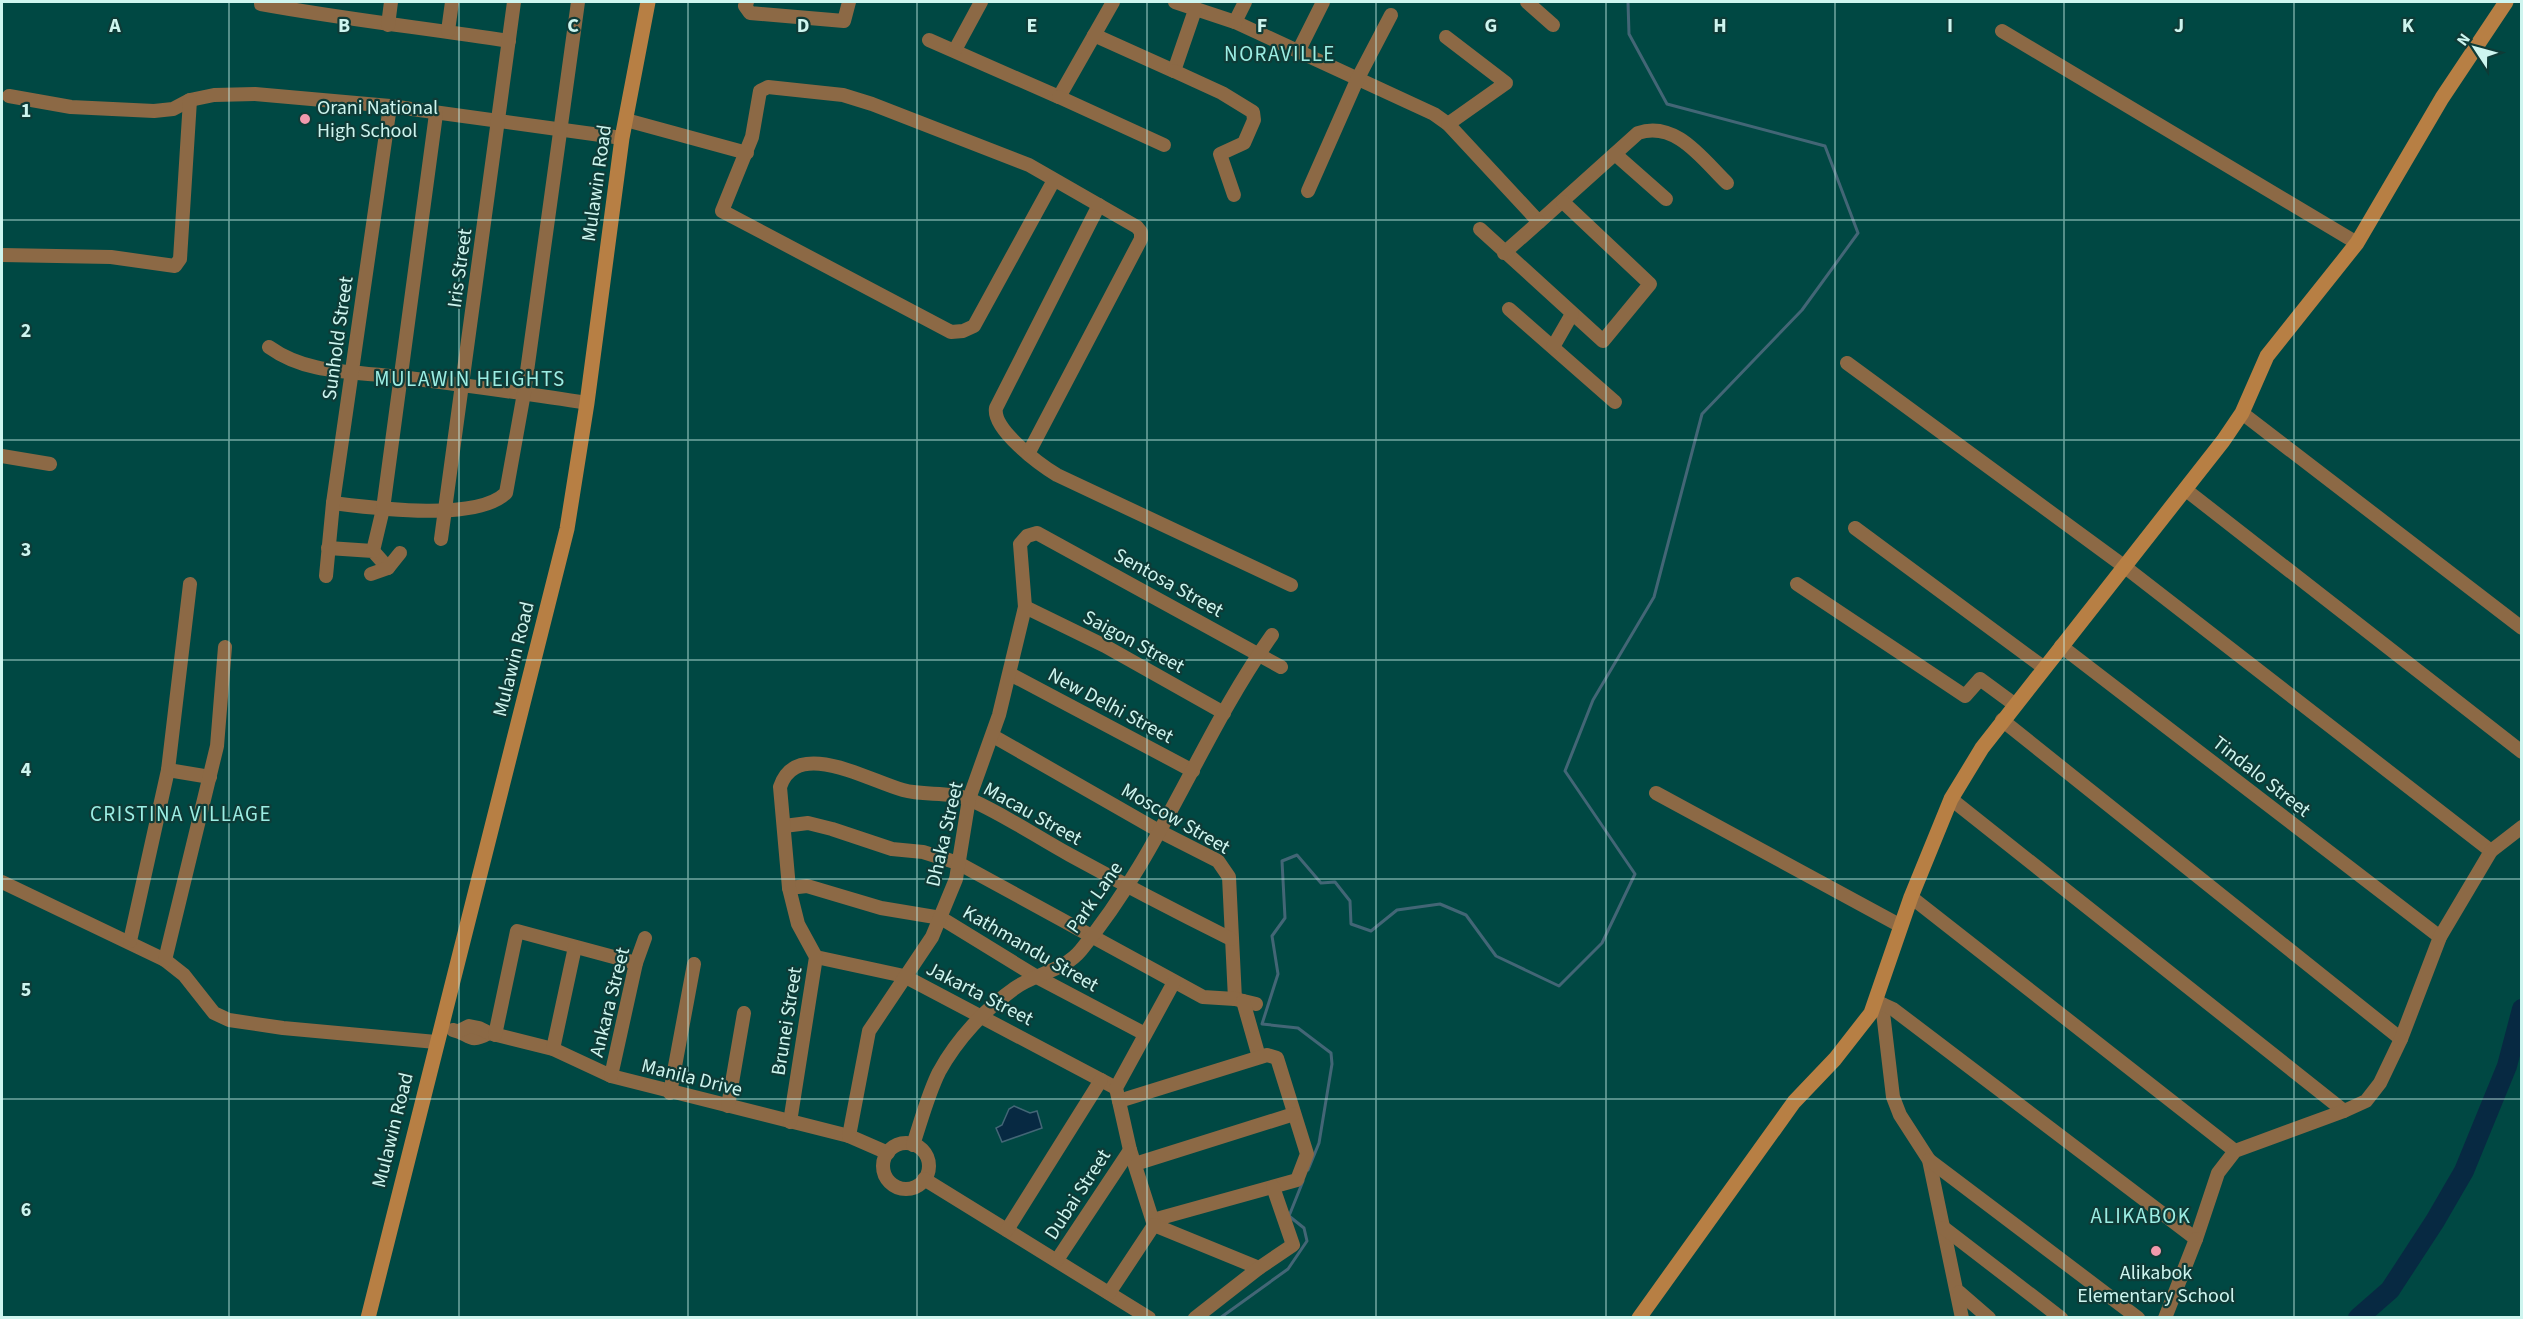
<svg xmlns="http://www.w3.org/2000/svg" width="2523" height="1319" viewBox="0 0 2523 1319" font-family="'Source Sans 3',sans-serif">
<rect width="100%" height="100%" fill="#004843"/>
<polygon fill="#072942" stroke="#436676" stroke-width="1.5" points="1014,1106 1030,1113 1037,1111 1042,1128 1002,1142 996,1128 1002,1125 1009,1109"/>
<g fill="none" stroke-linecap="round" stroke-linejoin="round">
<g stroke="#436676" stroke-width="3">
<polyline points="1308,1170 1319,1143 1332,1064 1331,1053 1298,1028 1262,1024 1278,974 1272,936 1285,918 1282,861 1297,855 1321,883 1335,882 1350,901 1351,924 1371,931 1397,910 1440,904 1466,915 1496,956 1559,986 1602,943 1635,874 1565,771 1593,700 1654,597 1702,414 1802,310 1858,233 1825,146 1667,104 1629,34 1628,2"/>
<polyline points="1220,1318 1288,1269 1307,1241 1304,1228 1289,1216 1303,1181"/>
</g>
<polyline stroke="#072942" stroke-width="20" points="2358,1318 2390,1290 2435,1221 2464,1171 2507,1066 2522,1009"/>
<g stroke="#8c6945" stroke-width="14">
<path d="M 261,2 L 261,4 C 343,19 426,28 509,41"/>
<polyline points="747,2 745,6 750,13 844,21 849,2"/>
<path d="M 1175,2 L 1235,22 L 1434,114 L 1448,124 L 1539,222 L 1638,133 C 1676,120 1703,160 1727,183"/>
<polyline points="1527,2 1553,25"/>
<polyline points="1235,22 1245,2"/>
<polyline points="388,25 391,2"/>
<polyline points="448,31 452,2"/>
<polyline points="2002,31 2357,243"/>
<polyline points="1094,35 1174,71 1195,10"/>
<polyline points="1446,37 1506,83 1448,124"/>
<polyline points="929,40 1059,97 1113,2"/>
<polyline points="955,50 981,2"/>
<polyline points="1299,50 1323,2"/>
<polyline points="1174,71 1222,93 1253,112 1254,120 1244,143 1220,154 1234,195"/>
<polyline points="9,96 71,107 154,111 173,109 190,100 214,95 255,94 390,106 622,138"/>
<polyline points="1059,97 1164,145"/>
<polyline points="626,120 747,153"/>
<polyline points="1615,154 1666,199"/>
<polyline points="1308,191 1357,80 1391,15"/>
<path d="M 1099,205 L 996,408 C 992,429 1039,464 1057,475 L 1291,585"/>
<polyline points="1480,229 1603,341 1650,284 1563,202"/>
<polyline points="1504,253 1539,222"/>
<polyline points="2,255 111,257 175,266 180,259 190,100"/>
<polyline points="1509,309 1615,402"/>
<path d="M 269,347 C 308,375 354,371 401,377 C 463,385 525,393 587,403"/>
<polyline points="1553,347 1572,314"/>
<polyline points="1847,363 2125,567 2491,851"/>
<polyline points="2242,413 2522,628"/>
<polyline points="1028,454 1141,239 1141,232 1137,227 1029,165 872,104 843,95 768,87 760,91 752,137 722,211 951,332 963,331 974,326 1054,180"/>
<polyline points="2,456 50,464"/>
<polyline points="2186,490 2522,752"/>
<path d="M 333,503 C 373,508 476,522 506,493 L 524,393 L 578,2"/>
<polyline points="1855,528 2043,667"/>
<polyline points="441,539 514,2"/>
<polyline points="328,548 373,551 388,568"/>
<polyline points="373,551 383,509 436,114"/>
<polyline points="371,574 388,568 400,553"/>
<polyline points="326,576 333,503 390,106"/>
<polyline points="1797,584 1965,696 1980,679 2014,704"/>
<polyline points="1025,607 1105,646 1224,713"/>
<polyline points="2061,646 2440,937"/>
<polyline points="1010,674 1193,771"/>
<polyline points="2002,720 2401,1039"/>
<polyline points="993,736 1159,831 1218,861 1229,877 1235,999"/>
<polyline points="168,770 210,777"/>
<polyline points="1656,793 1901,926"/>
<polyline points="1951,799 2344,1111"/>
<polyline points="784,826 808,823 832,829 892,849 923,852 958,863 1203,997 1235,999 1256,1004"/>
<polyline points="2,882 165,960 184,975 214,1013 229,1020 283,1028 436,1042"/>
<polyline points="789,888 807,886 881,908 941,918 1037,977 1145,1034"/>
<polyline points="1911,897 2235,1151"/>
<polyline points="130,941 168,770 190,584"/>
<polyline points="816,957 904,976 1116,1088"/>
<polyline points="165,960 217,746 225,647"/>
<polyline points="1243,1001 1259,1057"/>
<polyline points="1882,1004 1893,1097 1900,1115 1929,1160 1962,1318"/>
<polyline points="1875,1005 1882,1004 1893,1009 2196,1239 2218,1173 2235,1151 2344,1111 2366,1101 2380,1083 2401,1039 2440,937 2491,851 2522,827"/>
<path d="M 453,1030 C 470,1033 468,1045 489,1033"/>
<polyline points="459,1031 469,1026 479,1028 489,1033 553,1049 611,1076 849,1136 888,1153"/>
<polyline points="495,1035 517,931 636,963"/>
<polyline points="553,1049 575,947"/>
<polyline points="611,1076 636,963 645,938"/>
<polyline points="670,1093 694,964"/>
<polyline points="1119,1101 1267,1055 1277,1058 1307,1154 1297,1180 1153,1220"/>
<polyline points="728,1106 744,1013"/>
<path d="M 790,1122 L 816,957 L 798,924 L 789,888 L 780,787 C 796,737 869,781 903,790 C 924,796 951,791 971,800 C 1005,815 1037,837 1070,855 C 1123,884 1177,912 1231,939"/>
<polyline points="849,1136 869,1031 932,937 956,879 969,799 999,715 1025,607 1020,544 1027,536 1037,533 1281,667"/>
<circle cx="906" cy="1166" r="23"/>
<path d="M 913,1145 C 921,1121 928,1094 939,1072 C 957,1039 985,1009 1015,988 C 1036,973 1064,971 1081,950 C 1160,855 1201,735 1272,635"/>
<polyline points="1929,1160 2138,1318"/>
<polyline points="1135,1164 1294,1114"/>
<polyline points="924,1179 1149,1318"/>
<polyline points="1154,1225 1130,1150 1116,1088 1174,982"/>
<polyline points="1154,1225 1259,1268"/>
<polyline points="1944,1228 2061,1318"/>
<polyline points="1007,1230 1101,1080"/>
<polyline points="1057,1260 1130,1150"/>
<polyline points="1959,1292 1989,1318"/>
<polyline points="1109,1293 1154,1225"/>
<polyline points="1195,1318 1259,1268 1293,1245 1273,1187"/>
<polyline points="2165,1318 2196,1239"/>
</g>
<g stroke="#b77f44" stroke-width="15">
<polyline points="368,1318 567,529 587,403 622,138 648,2"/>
<polyline points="1639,1318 1794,1102 1835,1059 1871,1013 1911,897 1951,799 1982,748 2223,441 2242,413 2267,356 2357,243 2442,98 2506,2"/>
</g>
</g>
<path fill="none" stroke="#cef5ef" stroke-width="1.5" stroke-opacity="0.55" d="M 229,2 L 229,1318M 459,2 L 459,1318M 688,2 L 688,1318M 917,2 L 917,1318M 1147,2 L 1147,1318M 1376,2 L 1376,1318M 1606,2 L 1606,1318M 1835,2 L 1835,1318M 2064,2 L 2064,1318M 2294,2 L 2294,1318M 2,220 L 2522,220M 2,440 L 2522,440M 2,660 L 2522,660M 2,879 L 2522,879M 2,1099 L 2522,1099"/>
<g fill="#f29aad" stroke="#0e3b37" stroke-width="2">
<circle cx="305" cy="119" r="6"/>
<circle cx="2156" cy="1251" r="6"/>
</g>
<g text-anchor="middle" stroke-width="4.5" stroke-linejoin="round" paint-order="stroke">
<g font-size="20" fill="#cef5ef" stroke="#0e3b37" text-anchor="start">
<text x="317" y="114">Orani National<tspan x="317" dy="23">High School</tspan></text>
<text x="2156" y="1279" text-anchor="middle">Alikabok<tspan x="2156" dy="23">Elementary School</tspan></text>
</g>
<g font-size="20" fill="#cef5ef" stroke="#0e3b37">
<text transform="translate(596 183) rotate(-82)" y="7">Mulawin Road</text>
<text transform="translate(459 268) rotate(-82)" y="7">Iris Street</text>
<text transform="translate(337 338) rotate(-82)" y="7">Sunhold Street</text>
<text transform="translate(1169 582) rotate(29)" y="7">Sentosa Street</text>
<text transform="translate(1134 641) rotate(28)" y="7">Saigon Street</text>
<text transform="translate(513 659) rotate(-76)" y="7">Mulawin Road</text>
<text transform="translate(1111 705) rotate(28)" y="7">New Delhi Street</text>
<text transform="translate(2262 776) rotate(38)" y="7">Tindalo Street</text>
<text transform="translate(1033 813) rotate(29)" y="7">Macau Street</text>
<text transform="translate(1176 818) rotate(30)" y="7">Moscow Street</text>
<text transform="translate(944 834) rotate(-77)" y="7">Dhaka Street</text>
<text transform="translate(1094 897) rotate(-55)" y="7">Park Lane</text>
<text transform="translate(1031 948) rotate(30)" y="7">Kathmandu Street</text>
<text transform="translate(980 993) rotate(27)" y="7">Jakarta Street</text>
<text transform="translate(609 1002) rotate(-76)" y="7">Ankara Street</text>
<text transform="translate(786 1021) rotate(-81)" y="7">Brunei Street</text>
<text transform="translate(692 1077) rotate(14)" y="7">Manila Drive</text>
<text transform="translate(392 1130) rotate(-76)" y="7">Mulawin Road</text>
<text transform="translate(1077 1194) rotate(-57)" y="7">Dubai Street</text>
</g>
<g font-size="21" letter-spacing="1.5" fill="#9ceee4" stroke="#0e3b37">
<text x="1280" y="61">NORAVILLE</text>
<text x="470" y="386">MULAWIN HEIGHTS</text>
<text x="181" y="821">CRISTINA VILLAGE</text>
<text x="2141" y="1223">ALIKABOK</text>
</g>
</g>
<g font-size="20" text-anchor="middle" font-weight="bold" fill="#cef5ef" stroke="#0e3b37" stroke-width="4.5" stroke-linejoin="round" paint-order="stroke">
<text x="115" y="32">A</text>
<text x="344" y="32">B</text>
<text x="573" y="32">C</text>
<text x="803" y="32">D</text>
<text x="1032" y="32">E</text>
<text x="1262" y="32">F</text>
<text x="1491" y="32">G</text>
<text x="1720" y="32">H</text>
<text x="1950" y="32">I</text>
<text x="2179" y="32">J</text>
<text x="2408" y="32">K</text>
<text x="26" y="117">1</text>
<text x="26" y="337">2</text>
<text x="26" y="556">3</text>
<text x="26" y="776">4</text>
<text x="26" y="996">5</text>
<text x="26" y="1216">6</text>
</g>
<rect width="2523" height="1319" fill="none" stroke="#cef5ef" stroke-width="6"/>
<g transform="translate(2475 48) rotate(306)" stroke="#0e3b37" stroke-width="4.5" paint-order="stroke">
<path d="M0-4.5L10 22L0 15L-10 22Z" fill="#cef5ef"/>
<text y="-9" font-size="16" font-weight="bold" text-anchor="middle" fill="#cef5ef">N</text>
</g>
</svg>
